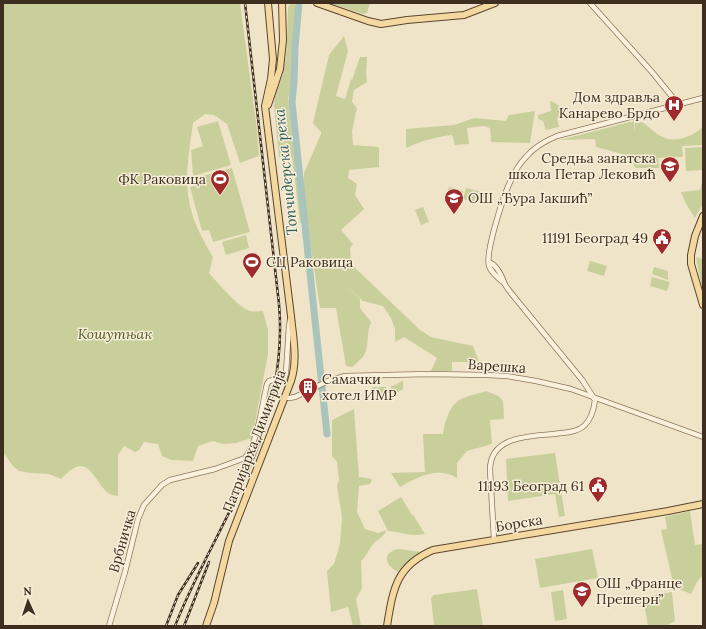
<svg xmlns="http://www.w3.org/2000/svg" width="706" height="629" viewBox="0 0 706 629" font-family="Lora,serif">
<rect width="100%" height="100%" fill="#f0e4c8"/>
<g fill="#c9cf9b">
<path d="M 3,3 L 240,3 L 257,130 L 259,156 L 240,163 L 227,124 L 214,115 L 205,114 L 193,123 C 190,147 184,177 189,200 C 192,220 202,239 213,257 L 209,273 C 218,283 238,307 250,311 C 254,312 259,311 263,311 L 268,330 L 268,354 L 252,438 L 236,443 L 223,444 L 213,441 L 198,446 L 193,461 L 171,460 L 162,456 L 158,444 L 144,442 L 139,450 L 135,452 L 124,446 L 118,455 L 118,496 C 112,495 108,494 104,489 C 97,482 89,461 76,467 C 71,469 65,475 61,479 L 49,474 L 30,473 L 19,471 L 13,466 L 3,452 Z"/>
<polygon points="329,3 370,3 367,13 363,14"/>
<path d="M 293,4 L 296,5 L 293,40 L 292,85 L 288,98 L 302,224 L 300,223 L 292,157 L 279,157 L 274,106 C 274,94 280,84 283,73 C 288,52 287,29 288,8 L 289,5 Z"/>
<path d="M 344,36 L 348,51 L 336,96 L 345,99 L 351,79 L 352,80 L 360,57 L 367,57 L 366,74 L 367,82 L 354,90 L 352,102 L 357,108 L 352,131 L 353,145 L 379,147 L 379,167 L 349,170 L 348,178 L 357,184 L 355,195 L 364,209 L 341,230 L 353,244 L 350,248 L 351,264 L 420,330 L 431,337 L 473,346 L 481,367 L 480,370 L 476,370 L 468,362 L 452,362 L 452,371 L 431,371 L 437,358 L 404,337 L 395,342 L 395,329 L 391,318 L 383,306 L 363,301 L 342,283 L 360,299 L 360,308 L 371,322 C 363,344 375,350 352,367 L 346,366 L 336,308 L 320,308 L 304,202 L 304,173 L 321,134 L 321,132 L 313,123 L 329,55 Z"/>
<path d="M 550,101 C 559,103 561,108 563,116 L 557,118 L 559,127 L 546,130 L 543,121 L 538,119 L 538,115 L 551,111 Z"/>
<path d="M 535,111 L 530,143 L 491,142 L 490,128 L 484,126 L 467,128 L 469,144 L 455,145 L 452,135 C 435,137 421,141 406,148 L 406,129 L 454,125 L 474,118 L 506,121 L 509,115 Z"/>
<polygon points="218,121 231,165 193,176 191,150 203,146 197,127"/>
<path d="M 634,121 L 634,132 L 635,123 L 642,122 C 649,127 657,135 665,138 C 678,143 694,135 703,127 L 703,145 L 682,146 L 683,157 L 658,158 L 659,168 L 635,168 L 634,165 L 631,163 L 630,156 L 596,147 L 595,139 L 560,140 Z"/>
<polygon points="703,147 703,170 686,171 685,148"/>
<polygon points="232,168 250,232 213,242 209,230 202,231 190,187 197,185 195,178"/>
<polygon points="703,179 703,204 695,218 686,204 681,192 700,190"/>
<polygon points="449,187 463,191 462,198 447,194"/>
<polygon points="466,188 489,194 486,204 463,199"/>
<polygon points="423,207 429,222 421,225 415,210"/>
<polygon points="246,235 249,248 226,255 222,242"/>
<polygon points="696,257 703,259 703,293 697,263"/>
<polygon points="590,261 607,266 604,276 587,271"/>
<polygon points="654,267 668,271 668,280 652,274"/>
<polygon points="652,277 670,282 667,291 650,286"/>
<path d="M 403,381 L 403,389 L 396,393 L 372,394 L 372,387 L 386,387 L 386,391 L 391,391 L 391,386 C 396,386 398,382 403,381 Z"/>
<path d="M 486,391 C 506,398 503,399 504,419 L 490,420 L 492,444 L 467,451 L 457,463 L 457,478 C 437,466 418,477 400,487 L 391,473 L 425,472 L 423,434 L 443,434 C 445,422 449,405 461,399 C 469,395 478,394 486,391 Z"/>
<path d="M 354,409 L 359,477 L 372,479 L 370,484 L 359,486 L 357,512 L 365,529 L 378,533 L 387,530 C 383,537 380,538 375,542 C 369,548 367,556 361,561 L 362,588 L 356,599 L 361,626 L 353,626 L 348,607 L 331,612 L 327,571 L 334,564 L 340,544 L 342,517 L 337,486 L 339,480 L 337,461 L 332,456 L 332,420 Z"/>
<polygon points="555,453 565,516 559,517 555,494 508,501 506,459"/>
<path d="M 401,497 L 412,515 L 413,515 L 425,534 C 411,537 402,532 388,531 L 378,511 Z"/>
<polygon points="690,511 695,545 703,544 703,575 697,582 691,594 674,587 661,530 667,529 665,517"/>
<path d="M 399,549 L 421,552 L 408,561 L 398,572 C 385,565 381,552 399,549 Z"/>
<polygon points="592,549 598,578 540,588 535,559"/>
<polygon points="477,589 483,626 434,626 431,598 434,595"/>
<polygon points="563,590 567,619 555,621 551,592"/>
<polygon points="672,592 675,621 666,626 648,626 643,597"/>
</g>
<g fill="none" stroke-linecap="round" stroke-linejoin="round">
<polyline stroke="#a9c4bc" stroke-width="7" points="299,3 295,47 294,83 292,102 327,434"/>
<defs>
<g id="minor">
<polyline points="590,3 652,72 678,104"/>
<path d="M 489,262 C 497,265 501,274 504,282 C 505,286 509,290 511,293 L 583,381 L 595,400 C 594,408 591,419 585,425 C 579,431 570,432 562,433 C 535,437 490,433 490,470 L 494,539"/>
<path d="M 503,282 C 498,278 491,272 489,266 C 485,252 504,194 511,180 C 515,171 520,163 526,157 C 534,147 545,141 557,136 L 703,98"/>
<polyline points="281,382 284,380 286,373 289,326 290,320"/>
<polyline points="284,397 289,398 295,397 328,381 345,376 429,374 487,375 507,376 536,381 571,389 703,437"/>
<path d="M 109,626 L 125,572 L 138,519 L 144,505 L 162,485 L 170,480 L 215,469 L 245,458 C 258,442 262,404 267,384 L 269,381 L 273,380"/>
</g>
<g id="major">
<polyline points="317,3 368,21 381,24 407,20 464,15 495,3"/>
<polyline points="268,105 280,69 283,40 282,3"/>
<polyline points="703,216 695,236 691,255 691,264 703,305"/>
<path d="M 206,626 L 214,603 L 229,541 L 291,381 C 298,360 293,337 291,316 L 265,106 L 271,79 L 273,59 L 268,3"/>
<path d="M 387,626 C 393,589 396,566 433,550 L 668,511 L 703,504"/>
</g>
</defs>
<use href="#minor" stroke="#8d765c" stroke-width="6"/>
<use href="#major" stroke="#5b4430" stroke-width="8"/>
<use href="#minor" stroke="#faf1dc" stroke-width="4.5"/>
<use href="#major" stroke="#f3d9a0" stroke-width="6"/>
<defs>
<g id="rail">
<polyline points="166,626 178,595 198,563"/>
<path d="M 175,626 C 192,582 216,541 236,498 C 265,438 285,371 279,304 L 245,3"/>
<polyline points="184,626 209,562"/>
</g>
</defs>
<use href="#rail" stroke="#3d2e20" stroke-width="2.5"/>
<use href="#rail" stroke="#f7eed8" stroke-width="1" stroke-dasharray="3" stroke-linecap="butt"/>
<defs>
<polyline id="minor-bridge" points="273,380 281,382"/>
</defs>
<use href="#minor-bridge" stroke="#8d765c" stroke-width="6" stroke-linecap="butt"/>
<use href="#minor-bridge" stroke="#faf1dc" stroke-width="4.5"/>
</g>
<defs>
<symbol id="hospital-pin" viewBox="-11 -11 22 30"><path d="M0 17L-7.5 6A9.5 9.5 0 1 1 7.5 6Z" fill="#9e2a2b" stroke="#f7eed8"/><path d="M-5-5h3v3.5h4V-5h3V5h-3V1.5h-4V5h-3Z" fill="#fff"/></symbol>
<symbol id="school-pin" viewBox="-11 -11 22 30"><path d="M0 17L-7.5 6A9.5 9.5 0 1 1 7.5 6Z" fill="#9e2a2b" stroke="#f7eed8"/><path d="M0-5L7-2L0 1L-7-2ZM-4 1L0 2.5L4 1V4Q0 6-4 4Z" fill="#fff"/></symbol>
<symbol id="stadium-pin" viewBox="-11 -11 22 30"><path d="M0 17L-7.5 6A9.5 9.5 0 1 1 7.5 6Z" fill="#9e2a2b" stroke="#f7eed8"/><path d="M0-5a6.5 5 0 1 0 0 10a6.5 5 0 1 0 0-10ZM-3.5-1.8h7v3.6h-7Z" fill="#fff"/></symbol>
<symbol id="civic-pin" viewBox="-11 -11 22 30"><path d="M0 17L-7.5 6A9.5 9.5 0 1 1 7.5 6Z" fill="#9e2a2b" stroke="#f7eed8"/><path d="M-.6-6.5H3V-4.5H.6V-3L4-1V1h2V6H-6V1h2V-1L-.6-3ZM-1.2 2.5V6h2.4V2.5Z" fill="#fff"/></symbol>
<symbol id="building-pin" viewBox="-11 -11 22 30"><path d="M0 17L-7.5 6A9.5 9.5 0 1 1 7.5 6Z" fill="#9e2a2b" stroke="#f7eed8"/><path d="M-4-6H4V6H1V3H-1V6H-4ZM-2.5-4.3h1.7v1.8h-1.7ZM.8-4.3h1.7v1.8H.8ZM-2.5-1h1.7V.8h-1.7ZM.8-1h1.7V.8H.8Z" fill="#fff"/></symbol>
</defs>
<g fill-rule="evenodd">
<use href="#hospital-pin" x="663" y="94" width="22" height="30"/>
<use href="#school-pin" x="659" y="155" width="22" height="30"/>
<use href="#stadium-pin" x="209" y="168" width="22" height="30"/>
<use href="#school-pin" x="443" y="187" width="22" height="30"/>
<use href="#civic-pin" x="651" y="227" width="22" height="30"/>
<use href="#stadium-pin" x="241" y="251" width="22" height="30"/>
<use href="#building-pin" x="297" y="376" width="22" height="30"/>
<use href="#civic-pin" x="587" y="475" width="22" height="30"/>
<use href="#school-pin" x="571" y="580" width="22" height="30"/>
</g>
<g text-anchor="middle" stroke-width="3" stroke-linejoin="round" paint-order="stroke">
<g font-size="14" fill="#3d2e20" stroke="#f7eed8" text-anchor="end">
<text x="660" y="102">Дом здравља<tspan x="660" dy="16">Канарево Брдо</tspan></text>
<text x="656" y="163">Средња занатска<tspan x="656" dy="16">школа Петар Лековић</tspan></text>
<text x="206" y="184">ФК Раковица</text>
<text x="468" y="203" text-anchor="start">ОШ „Ђура Јакшић”</text>
<text x="648" y="243">11191 Београд 49</text>
<text x="266" y="267" text-anchor="start">СЦ Раковица</text>
<text x="322" y="384" text-anchor="start">Самачки<tspan x="322" dy="16">хотел ИМР</tspan></text>
<text x="584" y="491">11193 Београд 61</text>
<text x="596" y="588" text-anchor="start">ОШ „Франце<tspan x="596" dy="16">Прешерн”</tspan></text>
</g>
<g font-size="14" font-style="italic" fill="#4d5a26" stroke="#f7eed8">
<text x="115" y="339">Кошутњак</text>
</g>
<g font-size="14" fill="#3d2e20" stroke="#f7eed8">
<text transform="translate(497 366) rotate(4)" y="5">Варешка</text>
<text transform="translate(254 441) rotate(-69)" y="5">Патријарха Димитрија</text>
<text transform="translate(519 523) rotate(-9)" y="5">Борска</text>
<text transform="translate(122 541) rotate(-74)" y="5">Врбничка</text>
</g>
<g font-size="15" font-style="italic" fill="#2f5d5a" stroke="#f7eed8">
<text transform="translate(286 172) rotate(-96)" y="5">Топчидерска река</text>
</g>
</g>
<rect width="706" height="629" fill="none" stroke="#3d2e20" stroke-width="8"/>
<g transform="translate(28 601) rotate(357)" stroke="#f7eed8" stroke-width="3" paint-order="stroke">
<path d="M0-3L7 15L0 10L-7 15Z" fill="#3d2e20"/>
<text y="-6" font-size="11" font-weight="bold" text-anchor="middle" fill="#3d2e20">N</text>
</g>
</svg>
